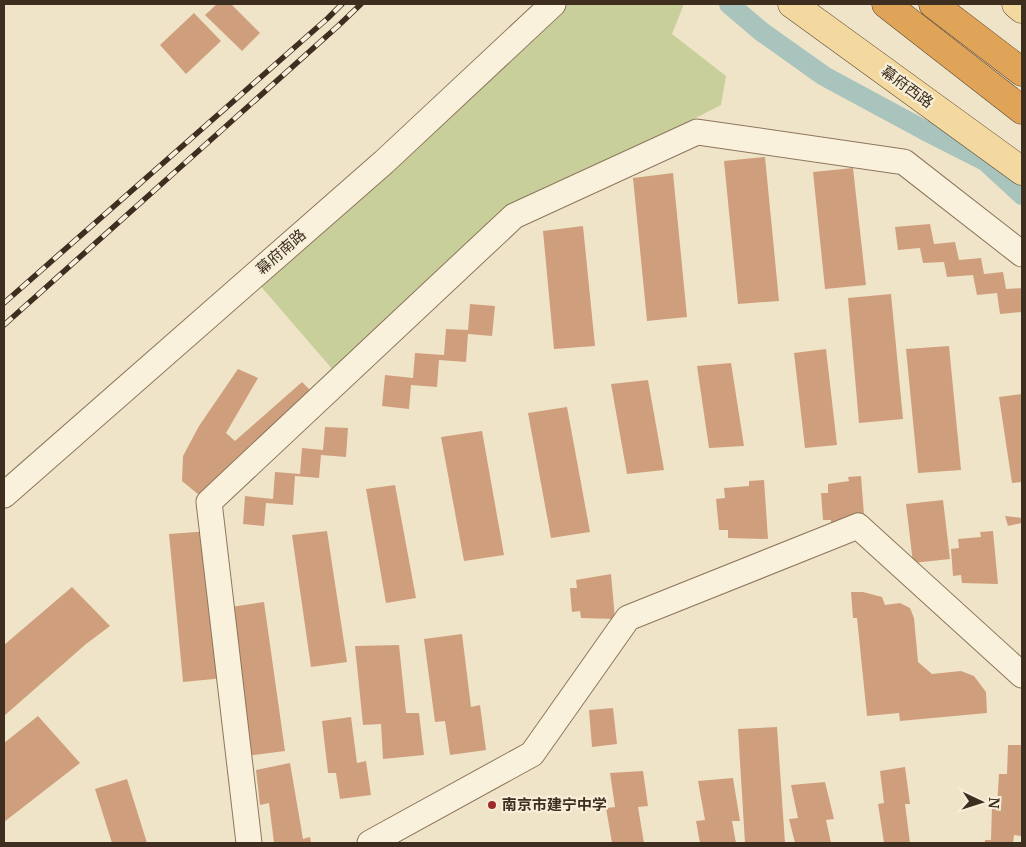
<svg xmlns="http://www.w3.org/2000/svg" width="1026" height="847" viewBox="0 0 1026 847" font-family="Merriweather,'Noto Sans SC',serif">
<rect width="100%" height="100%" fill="#f0e4c8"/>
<polygon fill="#c9cf9b" points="565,4 684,4 672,34 726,76 721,105 497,219 333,370 258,283"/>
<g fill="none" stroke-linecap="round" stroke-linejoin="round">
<polyline stroke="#a9c4bc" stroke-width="20" points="729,4 762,32 824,76 924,130 985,161 1022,195"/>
</g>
<g fill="#cf9f7d">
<polygon points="217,4 231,4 260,33 242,51 205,15"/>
<polygon points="194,13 221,41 186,74 160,45"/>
<polygon points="765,157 779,301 738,304 724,161"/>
<polygon points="853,168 866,285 825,289 813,172"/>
<polygon points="673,173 687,317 647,321 633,178"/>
<polygon points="930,224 934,244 955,242 959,260 981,258 984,274 1003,272 1006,289 1022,288 1022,312 1000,314 997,293 977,295 973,275 947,277 944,262 923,263 920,248 898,250 895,227"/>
<polygon points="583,226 595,346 554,349 543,231"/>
<polygon points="891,294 903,419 859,423 848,298"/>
<polygon points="470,304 495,306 492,336 468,334 466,362 439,360 437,387 411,385 409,409 382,406 385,375 413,378 415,353 444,355 446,329 468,330"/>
<polygon points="949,346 961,470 918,473 906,349"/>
<polygon points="826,349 837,445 805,448 794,353"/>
<polygon points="731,363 744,446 709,448 697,366"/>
<polygon points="238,369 258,378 226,433 235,441 302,382 315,395 289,425 298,436 216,509 182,481 183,456 199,426"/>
<polygon points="648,380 664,470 627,474 611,384"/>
<polygon points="1022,394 1022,482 1012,483 999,397"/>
<polygon points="567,407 590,532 551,538 528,413"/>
<polygon points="325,427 348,428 346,457 321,455 319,478 295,476 293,505 266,503 264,526 243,524 245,496 273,499 275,472 300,474 302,448 323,450"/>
<polygon points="482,431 504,555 464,561 441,437"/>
<polygon points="861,476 865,528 831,528 831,520 823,520 821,493 828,493 828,484 849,481 848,477"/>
<polygon points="764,480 768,539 728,538 728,530 719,530 716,499 725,498 724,488 749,486 749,481"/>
<polygon points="395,485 416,598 386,603 366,489"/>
<polygon points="943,500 950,559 913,563 906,504"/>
<polygon points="1005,516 1022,518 1022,523 1008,526"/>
<polygon points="210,531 224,678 183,682 169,534"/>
<polygon points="327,531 347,662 311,667 292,535"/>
<polygon points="993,531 998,584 962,583 961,575 953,576 951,549 959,548 958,539 981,537 980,532"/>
<polygon points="611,574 615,619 581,618 580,611 572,612 570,588 577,588 576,580"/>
<polygon points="72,587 110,626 86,644 4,716 4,645"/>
<polygon points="851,592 863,592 882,597 885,605 900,603 910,608 914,618 918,662 932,674 961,671 974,676 986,692 987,713 900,721 899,713 867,716 857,618 853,618"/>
<polygon points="264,602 285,751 245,756 224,608"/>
<polygon points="462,634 471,707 480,705 486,750 450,755 445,721 435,722 424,639"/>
<polygon points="399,645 406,713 419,713 424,755 383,759 381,724 363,725 355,646"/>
<polygon points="613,708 617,744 592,747 589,710"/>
<polygon points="38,716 80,763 4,822 4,743"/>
<polygon points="351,717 357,763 366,761 371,795 340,799 336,773 328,773 322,721"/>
<polygon points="777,727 785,843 745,843 738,729"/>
<polygon points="1008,745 1022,745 1022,825 1021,836 1014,835 1013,843 985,843 985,840 991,840 992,806 997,806 999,774 1007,774"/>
<polygon points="290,763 303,839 310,837 311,843 274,843 269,803 260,805 256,770"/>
<polygon points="905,767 910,804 905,804 910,843 884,843 878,804 884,803 880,771"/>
<polygon points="643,771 648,806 638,807 644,843 612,843 606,808 615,807 610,773"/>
<polygon points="733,778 740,821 732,821 736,843 700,843 696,821 705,820 698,781"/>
<polygon points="127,779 147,843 112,843 95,789"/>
<polygon points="825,782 834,819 826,820 831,843 795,843 789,819 798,818 791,785"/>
</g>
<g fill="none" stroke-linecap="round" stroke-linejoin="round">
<defs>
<g id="minor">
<polyline points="4,495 384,162 553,4"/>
<polyline points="249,843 209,502 514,216 697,132 904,162 1022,254"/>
<polyline points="370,843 532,754 628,618 858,526 1022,675"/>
</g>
<g id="major">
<polyline points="792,4 1022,171"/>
<polyline points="1016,4 1022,9"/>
</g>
<g id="highway">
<polyline points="886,4 1022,110"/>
<polyline points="933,4 1022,72"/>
</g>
</defs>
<use href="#minor" stroke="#8d765c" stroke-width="27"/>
<use href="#major" stroke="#5b4430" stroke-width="29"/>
<use href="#highway" stroke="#5b4430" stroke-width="29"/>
<use href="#minor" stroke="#faf1dc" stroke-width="25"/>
<use href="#major" stroke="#f3d9a0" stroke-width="28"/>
<use href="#highway" stroke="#e0a458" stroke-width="28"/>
<defs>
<g id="rail">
<polyline points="4,303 328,18 342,4"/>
<polyline points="4,325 338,26 361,4"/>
</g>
</defs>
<use href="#rail" stroke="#3d2e20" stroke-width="5.5"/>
<use href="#rail" stroke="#f7eed8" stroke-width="4" stroke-dasharray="11" stroke-linecap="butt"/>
</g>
<circle fill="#9e2a2b" stroke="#f7eed8" stroke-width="2" cx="492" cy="805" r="5"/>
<g text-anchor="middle" stroke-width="4.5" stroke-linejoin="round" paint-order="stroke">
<g font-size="15" fill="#3d2e20" stroke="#f7eed8">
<text transform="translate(907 87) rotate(36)" y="5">幕府西路</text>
<text transform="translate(281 252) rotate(-41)" y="5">幕府南路</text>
</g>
<g font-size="15" font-weight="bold" fill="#3d2e20" stroke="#f7eed8" text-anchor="start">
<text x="502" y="810">南京市建宁中学</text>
</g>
</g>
<rect width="1026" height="847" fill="none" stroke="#3d2e20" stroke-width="10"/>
<g transform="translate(981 802) rotate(94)" stroke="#f7eed8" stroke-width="4" paint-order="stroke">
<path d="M0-4L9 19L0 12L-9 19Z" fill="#3d2e20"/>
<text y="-8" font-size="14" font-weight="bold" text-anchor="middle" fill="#3d2e20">N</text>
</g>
</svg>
